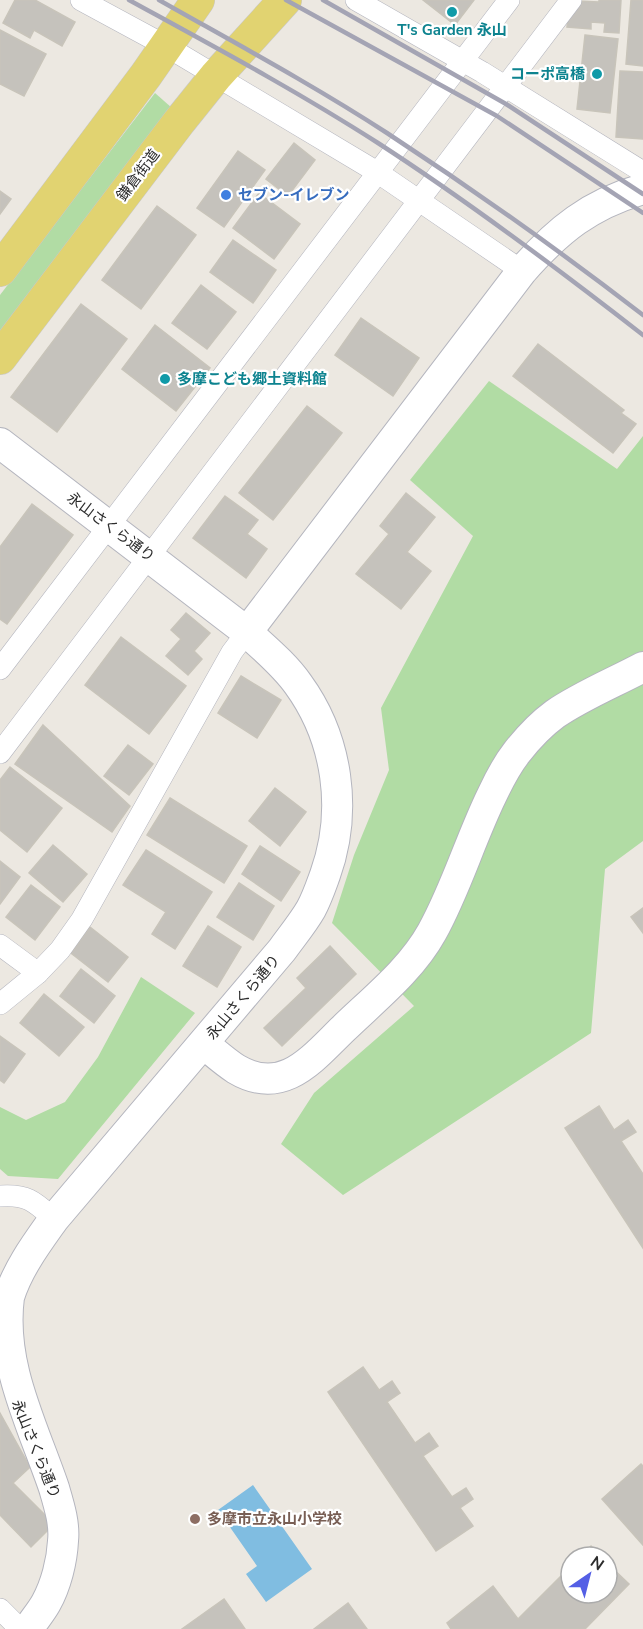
<svg xmlns="http://www.w3.org/2000/svg" width="643" height="1629" viewBox="0 0 643 1629" font-family="'Nunito Sans','Noto Sans JP',sans-serif">
<rect width="100%" height="100%" fill="#ece8e1"/>
<g fill="#b1dca4">
<polygon points="155,93 172,108 0,337 0,295"/>
<polygon points="489,381 617,469 643,436 643,841 605,869 591,1033 343,1195 281,1144 314,1093 414,1006 332,923 354,855 389,770 381,708 473,536 410,480"/>
<polygon points="141,977 195,1013 58,1179 8,1176 0,1169 0,1107 26,1120 65,1102 98,1057"/>
</g>
<polygon fill="#80bde1" points="253,1485 312,1569 266,1602 246,1574 257,1566 218,1510"/>
<g fill="#c5c2bc" stroke="#c8c4ba" stroke-width="1.5">
<polygon points="15,0 35,0 75,22 62,46 34,30 30,38 3,23"/>
<polygon points="423,0 474,0 455,25"/>
<polygon points="599,0 621,0 619,33 604,32 605,23 591,22 591,29 567,27 568,18 578,1 599,2"/>
<polygon points="631,0 643,0 643,66 626,64"/>
<polygon points="0,30 46,54 24,96 0,84"/>
<polygon points="585,35 618,39 610,113 577,109"/>
<polygon points="620,71 643,72 643,139 616,137"/>
<polygon points="294,143 315,160 288,196 266,179"/>
<polygon points="238,151 265,170 224,227 197,208"/>
<polygon points="0,191 11,199 0,214"/>
<polygon points="259,193 300,224 274,259 233,228"/>
<polygon points="157,206 196,235 141,309 102,280"/>
<polygon points="233,240 276,270 253,303 210,272"/>
<polygon points="201,285 236,312 207,349 172,323"/>
<polygon points="81,304 127,339 57,432 11,397"/>
<polygon points="361,318 419,358 393,396 335,355"/>
<polygon points="155,325 210,368 176,411 122,369"/>
<polygon points="538,344 624,410 621,413 636,424 613,453 513,376"/>
<polygon points="307,406 342,433 273,520 239,493"/>
<polygon points="406,493 435,517 407,552 431,571 401,609 356,574 389,534 380,526"/>
<polygon points="225,496 258,520 247,534 267,549 246,578 193,538"/>
<polygon points="32,504 73,535 7,624 0,619 0,547"/>
<polygon points="186,613 210,633 194,651 202,659 188,675 166,656 181,639 171,630"/>
<polygon points="121,637 186,686 149,734 85,685"/>
<polygon points="241,676 281,700 257,738 218,713"/>
<polygon points="43,725 130,806 112,832 15,764"/>
<polygon points="128,745 153,764 129,795 104,776"/>
<polygon points="10,767 62,808 27,852 0,830 0,780"/>
<polygon points="275,788 306,812 280,846 249,821"/>
<polygon points="170,798 247,846 224,883 147,835"/>
<polygon points="53,845 87,874 63,902 29,873"/>
<polygon points="260,846 300,872 281,901 242,874"/>
<polygon points="146,850 212,892 175,949 152,934 166,912 123,885"/>
<polygon points="0,861 20,877 0,904"/>
<polygon points="239,883 274,906 253,940 217,917"/>
<polygon points="31,885 60,907 35,940 6,917"/>
<polygon points="643,908 643,933 631,917"/>
<polygon points="208,926 241,947 217,987 183,966"/>
<polygon points="90,927 128,957 108,982 71,953"/>
<polygon points="330,946 356,974 282,1046 264,1028 306,988 297,978"/>
<polygon points="81,969 115,996 94,1023 60,996"/>
<polygon points="44,994 84,1027 59,1056 20,1023"/>
<polygon points="0,1036 25,1054 4,1083 0,1080"/>
<polygon points="599,1106 614,1130 628,1120 636,1132 621,1141 643,1174 643,1248 565,1128"/>
<polygon points="363,1367 379,1390 392,1381 400,1393 387,1402 415,1443 429,1433 438,1446 423,1456 452,1497 466,1488 473,1499 460,1508 473,1526 436,1551 328,1392"/>
<polygon points="0,1413 30,1467 13,1483 54,1524 31,1547 0,1515"/>
<polygon points="641,1464 643,1466 643,1545 602,1499"/>
<polygon points="591,1546 601,1557 580,1557"/>
<polygon points="607,1563 629,1584 585,1629 451,1629 447,1623 493,1586 518,1619 571,1566 571,1593 607,1593"/>
<polygon points="224,1599 245,1629 182,1629"/>
<polygon points="348,1603 367,1629 314,1629"/>
</g>
<g fill="none" stroke-linecap="round" stroke-linejoin="round">
<defs>
<g id="street">
<polyline points="81,0 166,46 377,172 522,271"/>
<polyline points="356,0 482,72 643,172"/>
<polyline points="0,669 509,0"/>
<polyline points="0,753 571,0"/>
<polyline points="0,945 38,973"/>
<polyline points="0,1004 38,973 60,950 82,919 232,652 247,632"/>
<path d="M 0,1196 C 28,1194 35,1202 54,1219"/>
<polyline points="0,1609 20,1629"/>
</g>
<g id="secondary">
<path d="M 0,443 L 247,632 C 264,648 284,664 298,684 C 338,739 348,811 325,875 C 321,886 317,898 311,909 C 303,923 292,936 282,950 L 54,1219 C 37,1243 18,1268 9,1297 C 0,1365 33,1426 54,1488 C 59,1505 65,1524 63,1541 C 62,1561 56,1585 46,1603 C 41,1612 34,1620 28,1629"/>
<path d="M 247,632 L 522,271 C 558,230 590,204 643,189"/>
<path d="M 204,1044 C 214,1052 225,1062 236,1069 C 283,1097 312,1059 343,1029 C 374,999 411,970 432,932 C 456,889 470,840 492,795 C 499,780 506,766 517,752 C 528,738 540,725 555,714 C 581,696 615,682 643,667"/>
</g>
<g id="primary">
<polyline points="0,270 146,75 198,0"/>
<polyline points="0,358 179,122 216,76 285,0"/>
</g>
</defs>
<use href="#street" stroke="#b4b5be" stroke-width="22"/>
<use href="#secondary" stroke="#b4b5be" stroke-width="32"/>
<use href="#primary" stroke="#c8c8c8" stroke-width="34"/>
<use href="#street" stroke="#fff" stroke-width="21"/>
<use href="#secondary" stroke="#fff" stroke-width="30"/>
<use href="#primary" stroke="#e1d371" stroke-width="33"/>
<g stroke="#a4a4b4" stroke-width="4.5">
<path d="M 129,0 C 213,46 297,91 378,143 C 469,202 557,268 643,335"/>
<path d="M 159,0 C 235,43 313,85 387,133 C 474,190 560,251 643,315"/>
<polyline points="286,0 497,116 643,213"/>
<polyline points="323,0 506,104 643,194"/>
</g>
</g>
<g fill="#0f9aa8" stroke="#fff" stroke-width="2">
<circle cx="452" cy="12" r="6"/>
<circle cx="597" cy="74" r="6"/>
<circle cx="165" cy="379" r="6"/>
</g>
<circle fill="#3f7fe0" stroke="#fff" stroke-width="2" cx="226" cy="195" r="6"/>
<circle fill="#8d6e63" stroke="#fff" stroke-width="2" cx="195" cy="1519" r="6"/>
<g text-anchor="middle" stroke-width="4.5" stroke-linejoin="round" paint-order="stroke">
<g font-size="15" font-weight="bold" fill="#0d838f" stroke="#fff">
<text x="452" y="35">T's Garden 永山</text>
<text x="585" y="79" text-anchor="end">コーポ高橋</text>
<text x="177" y="384" text-anchor="start">多摩こども郷土資料館</text>
</g>
<g font-size="15" fill="#2c2c2c" stroke="#fff">
<text transform="translate(138 175) rotate(-53)" y="5">鎌倉街道</text>
<text transform="translate(111 527) rotate(37)" y="5">永山さくら通り</text>
<text transform="translate(243 997) rotate(-50)" y="5">永山さくら通り</text>
<text transform="translate(36 1449) rotate(68)" y="5">永山さくら通り</text>
</g>
<g font-size="15" font-weight="bold" fill="#366cbe" stroke="#fff" text-anchor="start">
<text x="238" y="200">セブン-イレブン</text>
</g>
<g font-size="15" font-weight="bold" fill="#785e54" stroke="#fff" text-anchor="start">
<text x="207" y="1524">多摩市立永山小学校</text>
</g>
</g>
<g transform="translate(589 1575) rotate(35)"><circle r="28" fill="#ffffff" stroke="#ababab" stroke-width="1.5"/>
<path d="M0-4.5L10 22L0 15L-10 22Z" fill="#545fe5"/>
<text y="-9" font-size="16" font-weight="bold" text-anchor="middle" fill="#2c2c2c">N</text>
</g>
</svg>
